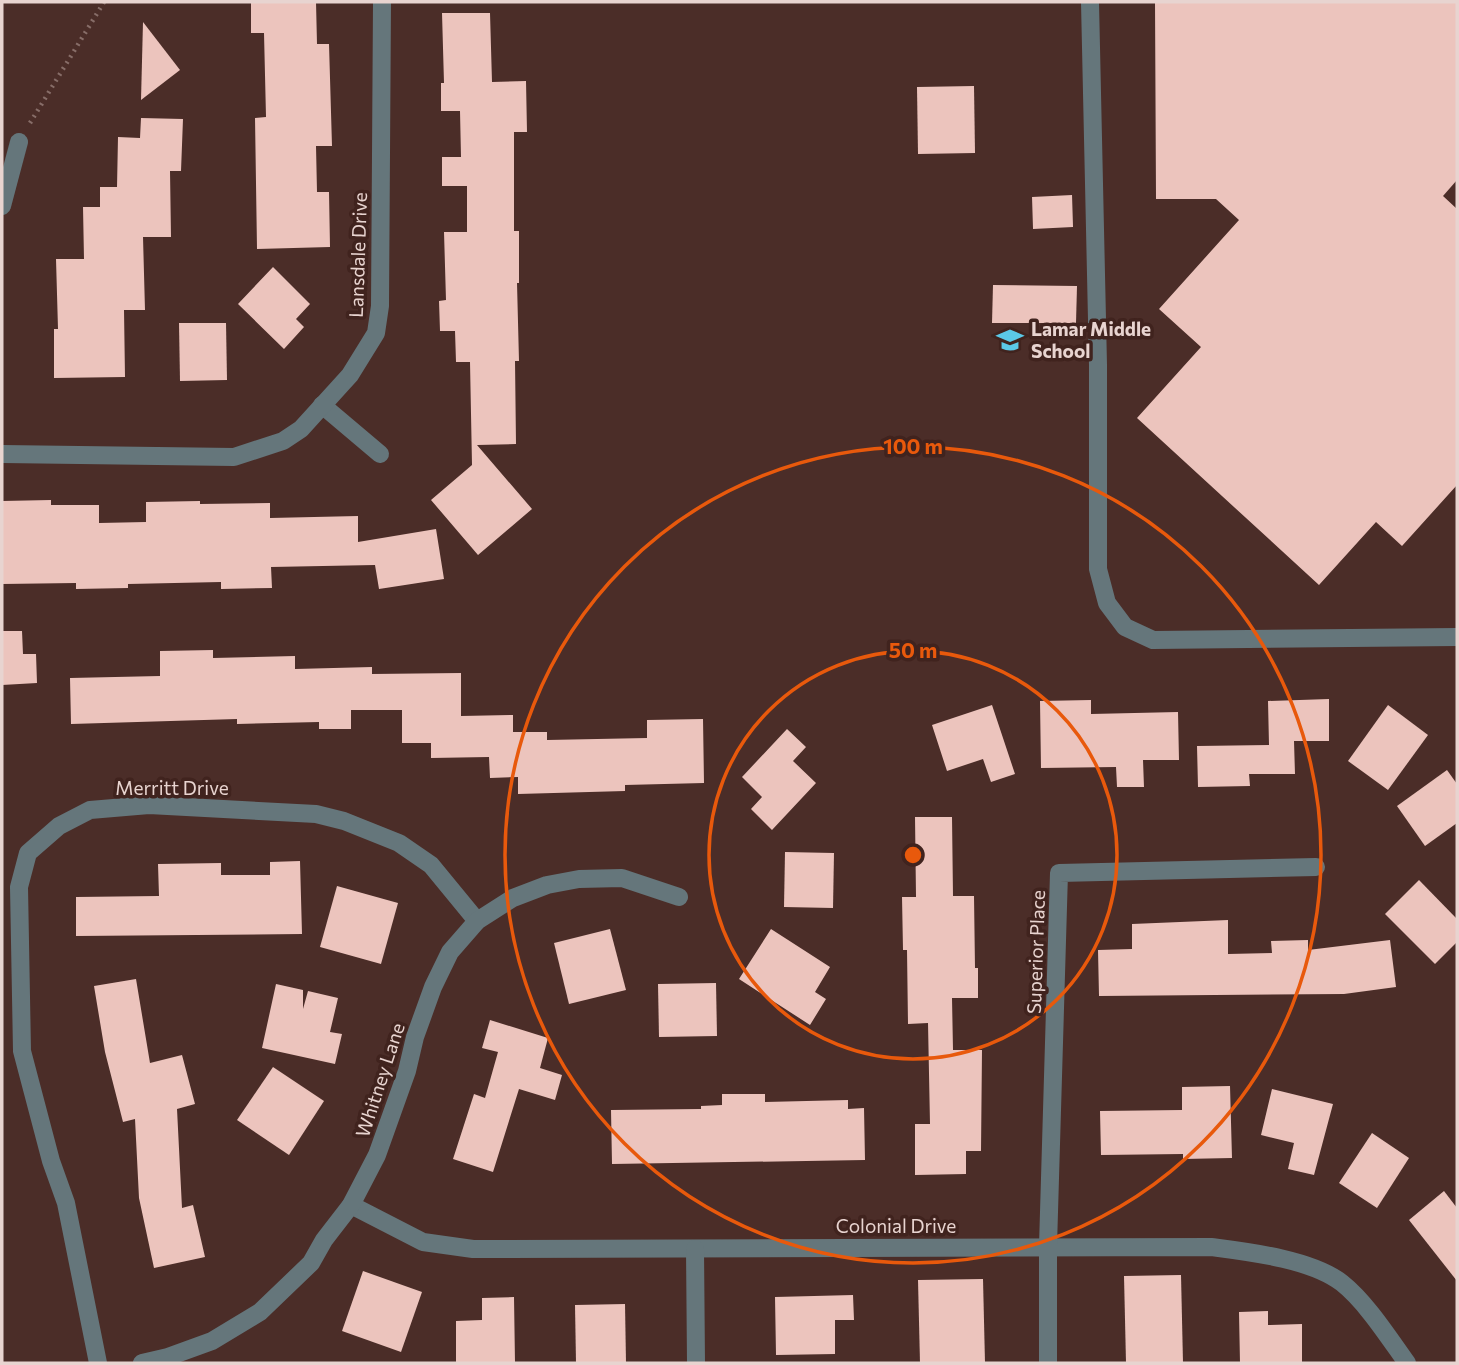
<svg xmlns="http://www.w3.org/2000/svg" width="1459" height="1365" viewBox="0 0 1459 1365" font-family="Commissioner,sans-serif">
<rect width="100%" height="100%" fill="#4b2d28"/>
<g fill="#ecc4bd">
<polygon points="251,2 316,2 317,44 329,44 332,146 316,146 317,192 329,192 330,247 257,249 255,118 266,117 264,33 251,33"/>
<polygon points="1155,2 1457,2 1457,180 1443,196 1457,209 1457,485 1402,546 1376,522 1319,585 1137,418 1201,347 1159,309 1239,220 1216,199 1156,199"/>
<polygon points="442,13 490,13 492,82 526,81 527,132 514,132 514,231 519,231 519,283 517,283 519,361 515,361 516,444 477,445 532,509 478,555 431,500 472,465 470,362 456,362 455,331 440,331 439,301 446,300 444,232 467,232 467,186 442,186 442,157 461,157 460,111 441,111 441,83 444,83"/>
<polygon points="143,22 180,70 141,100"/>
<polygon points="974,86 975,153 918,154 917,87"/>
<polygon points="141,118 183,119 181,171 170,171 171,237 143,237 145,310 124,310 125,377 54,378 54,329 58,329 56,259 84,259 83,207 100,207 100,187 117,187 118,137 140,138"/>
<polygon points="1072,195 1073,227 1033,229 1032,197"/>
<polygon points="273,267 310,304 296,319 304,327 284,349 238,304"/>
<polygon points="993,285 1077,286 1076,323 992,323"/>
<polygon points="179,323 226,323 227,380 180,381"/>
<polygon points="51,500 51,505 99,505 99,523 146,522 146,502 200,501 200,504 270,503 270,518 358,516 358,542 436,529 444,579 379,589 375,565 271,567 272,588 221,589 221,582 128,584 128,588 76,589 76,583 2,584 2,501"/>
<polygon points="2,631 22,631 23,654 36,654 37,683 2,685"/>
<polygon points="213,650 213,658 295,656 295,669 372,667 372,674 461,673 461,716 513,715 513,732 547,732 547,740 647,738 647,720 703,719 704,783 625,785 625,791 518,794 518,777 490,778 489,757 431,758 431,743 402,743 402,710 351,710 351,729 319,729 319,722 237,724 237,719 71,724 70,678 160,676 160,651"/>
<polygon points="1329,699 1329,741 1294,741 1295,774 1249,774 1250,786 1198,787 1197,746 1269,745 1268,701"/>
<polygon points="1091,700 1091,714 1178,712 1179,760 1143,760 1144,787 1117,787 1116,767 1041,768 1040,701"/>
<polygon points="992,705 1015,774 991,782 983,759 947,771 932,725"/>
<polygon points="1388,705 1428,735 1388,790 1348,761"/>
<polygon points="787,729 806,747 793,761 816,783 772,830 751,809 762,797 742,777"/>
<polygon points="1447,770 1457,784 1457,823 1425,846 1397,806"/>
<polygon points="915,817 952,817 953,896 974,896 975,968 978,968 978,998 952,998 953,1050 982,1050 981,1151 966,1151 966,1174 915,1175 915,1124 930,1124 928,1023 908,1024 907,950 903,950 902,897 916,897"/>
<polygon points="785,852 834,853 833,908 784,907"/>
<polygon points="300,861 302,934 76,936 76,897 159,896 158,864 221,863 221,875 270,875 270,862"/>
<polygon points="1419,880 1457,919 1457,942 1435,964 1385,914"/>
<polygon points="337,886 398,903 381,964 320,947"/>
<polygon points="1228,920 1228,954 1272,953 1271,941 1308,940 1308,950 1390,940 1396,987 1344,994 1099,996 1098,950 1132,949 1132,924"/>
<polygon points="610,929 626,990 569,1004 554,943"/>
<polygon points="771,929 830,967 815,992 826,999 810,1025 739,979"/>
<polygon points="136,979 150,1063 182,1055 195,1104 177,1109 182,1208 193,1205 205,1257 154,1268 139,1198 135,1119 123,1122 105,1052 94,986"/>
<polygon points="716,983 717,1036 659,1037 658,984"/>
<polygon points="276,984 303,990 303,1009 308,991 338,998 330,1032 342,1034 335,1064 262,1048"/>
<polygon points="490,1020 548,1038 540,1068 562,1075 555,1100 519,1089 493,1172 453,1159 474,1094 485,1098 498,1052 482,1048"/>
<polygon points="273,1067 324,1101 289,1155 237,1120"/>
<polygon points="1230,1086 1232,1158 1183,1159 1183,1154 1101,1155 1100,1111 1182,1110 1182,1087"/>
<polygon points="1272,1089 1333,1104 1314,1175 1288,1169 1294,1143 1261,1135"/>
<polygon points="722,1094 765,1094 765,1102 848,1100 848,1109 864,1108 865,1160 612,1164 611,1110 701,1109 701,1106 722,1105"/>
<polygon points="1372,1133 1409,1158 1377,1208 1339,1183"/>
<polygon points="1444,1191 1457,1208 1457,1281 1409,1220"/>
<polygon points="363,1271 422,1292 401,1352 342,1331"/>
<polygon points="1181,1275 1183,1363 1126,1363 1124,1276"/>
<polygon points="983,1279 985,1363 920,1363 918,1280"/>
<polygon points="853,1295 854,1320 835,1320 835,1354 776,1355 775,1297"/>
<polygon points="514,1297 515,1363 456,1363 456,1321 482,1320 482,1298"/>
<polygon points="625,1304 626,1363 576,1363 575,1305"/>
<polygon points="1268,1311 1268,1325 1302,1324 1302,1363 1240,1363 1239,1312"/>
</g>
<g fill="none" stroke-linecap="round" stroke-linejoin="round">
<polyline stroke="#876d68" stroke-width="4.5" stroke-dasharray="2 5" stroke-linecap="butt" points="30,123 104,2"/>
<g stroke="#65767b" stroke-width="18">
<polyline points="1090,2 1098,365 1098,569 1107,603 1125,627 1153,640 1457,637"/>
<polyline points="2,206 19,142"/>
<polyline points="322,405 380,454"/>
<polyline points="2,454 234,457 283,441 301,429 350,375 376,333 380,306 382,2"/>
<path d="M 351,1205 L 423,1242 L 473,1249 L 1211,1247 C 1249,1252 1311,1259 1342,1283 C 1366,1302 1389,1338 1407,1363"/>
<polyline points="695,1249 696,1363"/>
<polyline points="98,1363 66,1203 51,1161 22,1051 19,887 28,853 59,826 90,810 149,805 316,814 344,821 399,843 431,865 477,921"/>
<polyline points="142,1363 168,1357 212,1341 260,1312 311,1263 324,1240 351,1205 377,1155 407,1071 415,1037 433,987 450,952 477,921 513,898 547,885 579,879 622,878 679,897"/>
<polyline points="1048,1363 1048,1246 1059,873 1316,867"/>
</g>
</g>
<g fill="none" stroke="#e8590c" stroke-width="3.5">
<circle cx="913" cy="855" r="204"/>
<circle cx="913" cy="855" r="408"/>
</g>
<defs>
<symbol id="school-bare" viewBox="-9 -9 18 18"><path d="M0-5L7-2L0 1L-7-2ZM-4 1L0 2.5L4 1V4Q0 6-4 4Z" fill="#5bc8e7" stroke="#40231e" stroke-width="2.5" paint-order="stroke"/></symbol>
</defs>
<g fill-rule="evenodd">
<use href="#school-bare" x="991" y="321" width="38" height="38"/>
</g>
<g text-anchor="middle" stroke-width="7" stroke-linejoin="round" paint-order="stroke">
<g font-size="19" fill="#e8d4d0" stroke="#40231e">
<text transform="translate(358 255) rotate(-88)" y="7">Lansdale Drive</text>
<text x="172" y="795">Merritt Drive</text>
<text transform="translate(1036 952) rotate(-88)" y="7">Superior Place</text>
<text transform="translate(380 1080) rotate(-72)" y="7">Whitney Lane</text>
<text x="896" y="1233">Colonial Drive</text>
</g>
<g font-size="19" font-weight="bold" fill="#e8d4d0" stroke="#40231e" text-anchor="start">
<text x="1031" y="336">Lamar Middle<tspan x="1031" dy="22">School</tspan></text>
</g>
</g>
<circle cx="913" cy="855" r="10" fill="#e8590c" stroke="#40231e" stroke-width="3.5"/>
<g font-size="21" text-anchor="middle" font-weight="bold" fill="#e8590c" stroke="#40231e" stroke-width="7" stroke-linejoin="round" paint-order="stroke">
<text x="913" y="454">100 m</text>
<text x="913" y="658">50 m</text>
</g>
<rect width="1459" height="1365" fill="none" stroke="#e8d4d0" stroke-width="7"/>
</svg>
